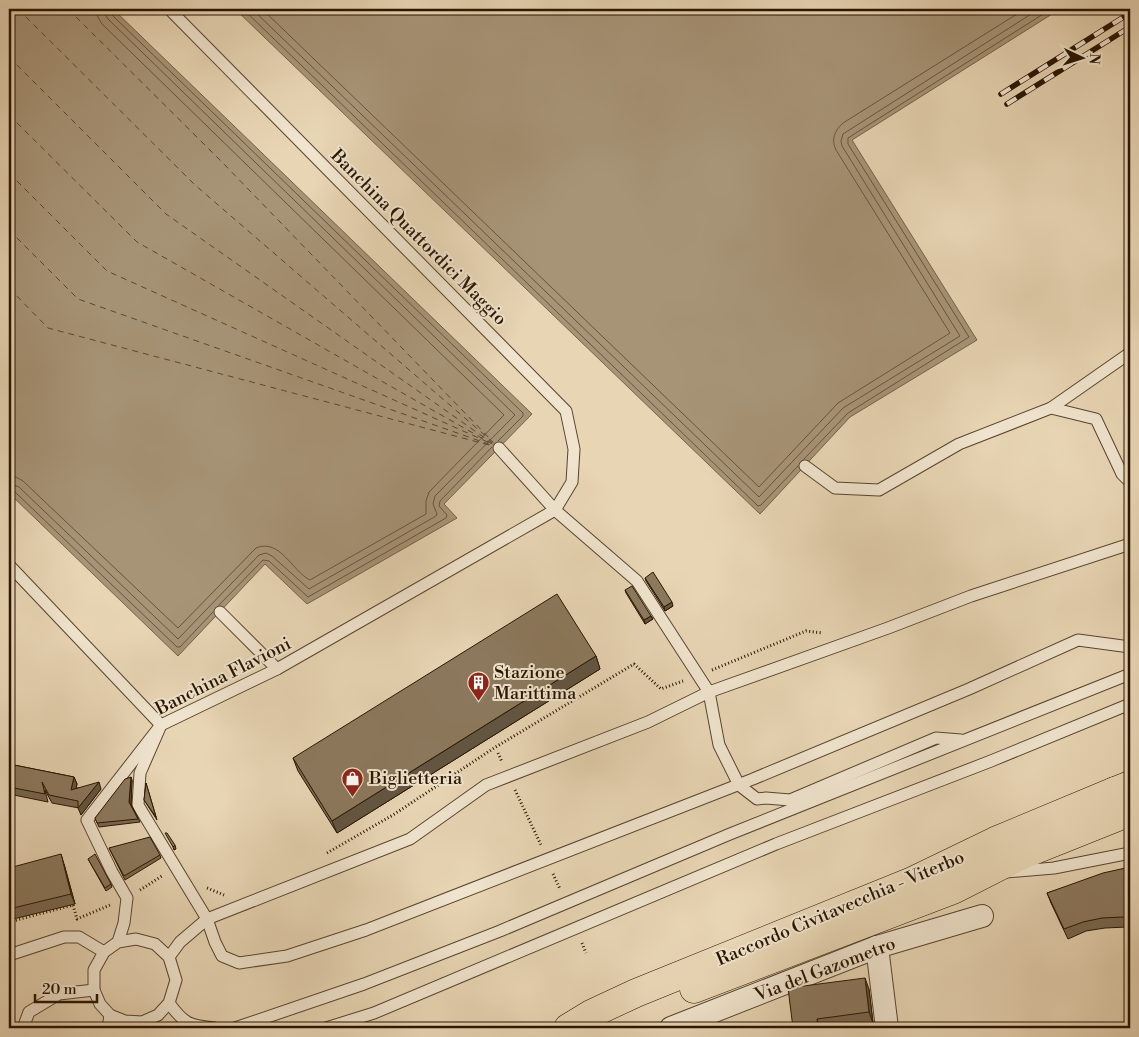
<svg xmlns="http://www.w3.org/2000/svg" width="1139" height="1037" viewBox="0 0 1139 1037" font-family="'Libre Bodoni',serif">
<rect width="100%" height="100%" fill="#e8d5b4"/>
<filter id="stains"><feTurbulence type="fractalNoise" baseFrequency=".004" numOctaves="4"/><feColorMatrix values="0 0 0 0 .2 0 0 0 0 .09 0 0 0 0 .02 0 0 0 .5 -.17"/></filter>
<radialGradient id="worn" r=".72"><stop offset=".6" stop-color="#630" stop-opacity="0"/><stop offset="1" stop-color="#630" stop-opacity=".3"/></radialGradient>
<g fill="#a79477" stroke="#746147">
<polygon points="9,9 113,9 532,414 444,504 457,518 307,604 265,564 178,656 9,493"/>
<polygon points="235,9 1060,9 852,140 977,340 850,417 760,514"/>
</g>
<g fill="none" stroke-linecap="round" stroke-linejoin="round">
<g stroke="#68543c" stroke-width="1">
<polyline points="110,9 112,15 523,413 523,416 498,441"/>
<polyline points="243,9 758,506 761,505 798,466"/>
<polyline points="252,9 759,497 843,408 960,336 842,146 841,141 843,134 1039,9"/>
<path d="M 262,9 L 759,487 L 838,403 L 950,333 L 836,150 C 831,140 834,131 843,123 L 1025,9"/>
<polyline points="804,459 848,413 969,337 848,144 848,138 1051,9"/>
<path d="M 9,476 L 16,477 L 23,481 L 178,628 L 256,548 C 280,538 292,571 310,580 L 426,514 L 426,501 L 429,492 L 504,415 L 102,24 L 98,17 L 96,9"/>
<polyline points="9,483 19,487 178,639 259,555 266,553 272,556 309,589 436,516 437,514 433,504 435,496 515,415 108,19 105,14 104,9"/>
<polyline points="9,490 14,491 177,647 180,647 213,612"/>
<polyline points="219,605 263,560 269,561 308,597 446,518 447,515 439,506 440,501 492,447"/>
</g>
<g stroke="#5b4830" stroke-width="1" stroke-dasharray="6 5" stroke-linecap="butt">
<polyline points="18,9 195,185 495,444"/>
<polyline points="68,9 221,161 493,442"/>
<polyline points="9,57 166,214 492,443"/>
<polyline points="9,115 137,242 494,445"/>
<polyline points="9,173 107,271 492,444"/>
<polyline points="9,230 78,299 494,446"/>
<polyline points="9,288 48,328 489,445"/>
</g>
<defs>
<g id="lane">
<polyline points="1051,408 1096,419 1122,474 1130,482"/>
<polyline points="499,448 555,510 637,581 709,692 719,745 739,785 757,799 766,798 790,800 936,738 961,740"/>
<polyline points="805,466 835,488 879,490 959,444 1051,408 1127,355 1130,354"/>
<polyline points="9,565 161,725 140,773 138,805 207,919 215,942 222,956 239,963 287,956 366,930 753,779 969,689 1078,640 1130,647"/>
<polyline points="220,612 277,669"/>
<polyline points="1006,872 1054,868 1130,853"/>
<polyline points="118,942 136,939 155,944 169,957 176,980 169,1003 158,1015 142,1022 125,1021 110,1015 100,1004 94,990 94,970 104,952 118,942 124,923 127,898 112,872 87,820 161,725 277,669 555,510 572,482 574,449 566,411 172,12"/>
<polyline points="9,955 64,937 79,937 104,952"/>
<polyline points="169,957 180,942 207,919 410,839 486,785 648,722 709,692 888,628 971,596 1130,544"/>
<path d="M 169,1003 C 184,1024 190,1026 215,1028"/>
<polyline points="23,1028 29,1012 59,994 94,990"/>
<polyline points="108,1028 110,1015"/>
<polyline points="235,1028 364,984 500,931 730,834 1130,674"/>
<polyline points="326,1028 374,1013 776,844 991,761 1130,704"/>
</g>
<g id="street">
<polyline points="877,947 887,1028"/>
<polyline points="671,1028 877,947 982,916"/>
</g>
<g id="primary">
<polyline points="694,989 953,890 1020,856 1130,812"/>
<polyline points="568,1028 591,1014 636,993 910,882 995,841 1115,791"/>
</g>
<polyline id="highway" points="1115,791 1130,785"/>
</defs>
<use href="#lane" stroke="#58452d" stroke-width="13"/>
<use href="#street" stroke="#58452d" stroke-width="24"/>
<use href="#primary" stroke="#281500" stroke-width="29"/>
<use href="#highway" stroke="#281500" stroke-width="29"/>
<g stroke="#281500" stroke-width="3" stroke-dasharray="1 2.5" stroke-linecap="butt">
<polyline points="712,670 806,631 823,633"/>
<polyline points="498,753 502,762"/>
<polyline points="515,790 541,845"/>
<polyline points="327,853 393,815 494,748 634,664 661,689 683,681"/>
<polyline points="553,874 560,889"/>
<polyline points="207,888 224,895"/>
<polyline points="140,890 162,876"/>
<polyline points="9,922 73,905 77,919 110,905"/>
<polyline points="582,943 586,953"/>
</g>
<use href="#lane" stroke="#f0e4ce" stroke-width="11"/>
<use href="#street" stroke="#f0e4ce" stroke-width="22"/>
<use href="#primary" stroke="#e8d5b4" stroke-width="28"/>
<use href="#highway" stroke="#e8d5b4" stroke-width="28"/>
<defs>
<g id="rail">
<polyline points="1001,94 1130,13"/>
<polyline points="1007,104 1130,27"/>
</g>
</defs>
<use href="#rail" stroke="#281500" stroke-width="5.5"/>
<use href="#rail" stroke="#f0e4ce" stroke-width="4" stroke-dasharray="11" stroke-linecap="butt"/>
</g>
<g fill="#786851" stroke="#281500">
<polygon points="645,578 673,606 665,611 646,581"/>
<polygon points="625,590 651,616 653,619 645,624 626,593"/>
<polygon points="596,656 600,669 337,833 298,771 293,758"/>
<polygon points="9,764 74,777 77,784 76,788 101,789 81,815 79,808 52,803 45,790 48,802 9,794"/>
<polygon points="132,780 131,804 140,822 99,827 95,818"/>
<polygon points="146,783 157,820 146,803 144,800"/>
<polygon points="109,848 160,855 161,858 125,880"/>
<polygon points="88,859 111,884 112,887 106,891"/>
<polygon points="64,864 75,904 9,920 9,868"/>
<polygon points="1130,867 1130,928 1127,927 1105,928 1086,931 1068,939 1051,903 1047,893"/>
<polygon points="869,989 873,1023 831,1028 793,1028"/>
</g>
<g fill="#625542" stroke="#281500">
<polygon points="672,602 673,606 665,611 664,607"/>
<polygon points="651,616 653,619 645,624 644,620"/>
<polygon points="596,656 600,669 337,833 332,821"/>
<polygon points="74,777 77,784 74,797 71,790"/>
<polygon points="131,777 132,780 131,805 129,802"/>
<polygon points="99,782 101,789 81,815 78,808"/>
<polygon points="175,845 176,849 174,850 173,847"/>
<polygon points="61,854 64,864 75,904 71,894"/>
<polygon points="865,978 869,989 873,1023 869,1012"/>
<polygon points="817,1019 820,1028 818,1028"/>
</g>
<g fill="#8c795e" stroke="#281500">
<polygon points="653,572 672,602 664,607 645,578"/>
<polygon points="632,586 651,616 644,620 625,590"/>
<polygon points="557,594 596,656 332,821 293,758"/>
<polygon points="9,764 74,777 71,790 99,782 78,808 78,801 49,795 42,782 45,794 9,787"/>
<polygon points="131,777 129,802 138,819 97,823 95,818 125,779"/>
<polygon points="146,783 156,817 144,800"/>
<polygon points="165,833 167,833 175,845 173,847"/>
<polygon points="150,837 160,855 124,876 109,848"/>
<polygon points="61,854 71,894 9,909 9,868"/>
<polygon points="95,854 111,884 105,888 88,859"/>
<polygon points="1130,867 1130,919 1123,917 1102,918 1083,922 1064,929 1047,893 1103,873"/>
<polygon points="865,978 869,1012 817,1019 818,1028 793,1028 788,988"/>
</g>
<defs>
<symbol id="building-pin" viewBox="-11 -11 22 30"><path d="M0 17L-7.5 6A9.5 9.5 0 1 1 7.5 6Z" fill="#8f2418" stroke="#f0e4ce"/><path d="M-4-6H4V6H1V3H-1V6H-4ZM-2.5-4.3h1.7v1.8h-1.7ZM.8-4.3h1.7v1.8H.8ZM-2.5-1h1.7V.8h-1.7ZM.8-1h1.7V.8H.8Z" fill="#fff"/></symbol>
<symbol id="shop-pin" viewBox="-11 -11 22 30"><path d="M0 17L-7.5 6A9.5 9.5 0 1 1 7.5 6Z" fill="#8f2418" stroke="#f0e4ce"/><path d="M-5-2.5h2.3a2.7 3.5 0 0 1 5.4 0H5L5.5 6h-11ZM-1.5-2.5h3a1.5 2.3 0 0 0-3 0Z" fill="#fff"/></symbol>
</defs>
<g fill-rule="evenodd">
<use href="#building-pin" x="466" y="670" width="25" height="34"/>
<use href="#shop-pin" x="340" y="766" width="25" height="34"/>
</g>
<g text-anchor="middle" stroke-width="4" stroke-linejoin="round" paint-order="stroke">
<g font-size="18" fill="#281500" stroke="#f0e4ce">
<text transform="translate(419 237) rotate(45)" y="6">Banchina Quattordici Maggio</text>
<text transform="translate(223 676) rotate(-27)" y="6">Banchina Flavioni</text>
<text transform="translate(840 908) rotate(-23)" y="6">Raccordo Civitavecchia - Viterbo</text>
<text transform="translate(825 969) rotate(-21)" y="6">Via del Gazometro</text>
</g>
<g font-size="18" fill="#281500" stroke="#f0e4ce" text-anchor="start">
<text x="494" y="678">Stazione<tspan x="494" dy="21">Marittima</tspan></text>
<text x="369" y="784">Biglietteria</text>
</g>
</g>
<rect width="1139" height="1037" fill="none" stroke="#e8d5b4" stroke-width="30"/>
<rect x="10" y="10" width="1119" height="1017" fill="none" stroke="#281500" stroke-width="2.5"/>
<rect x="15" y="15" width="1109" height="1007" fill="none" stroke="#281500"/>
<g transform="translate(1082 58) rotate(94)" stroke="#f0e4ce" stroke-width="4" paint-order="stroke">
<path d="M0-4L9 19L0 12L-9 19Z" fill="#281500"/>
<text y="-8" font-size="14" font-weight="bold" text-anchor="middle" fill="#281500">N</text>
</g>
<path d="M35 994v8h62v-8" fill="none" stroke="#281500" stroke-width="2.5"/>
<text x="42" y="994" font-size="15" fill="#281500" stroke="#f0e4ce" stroke-width="4" paint-order="stroke">20 m</text>
<rect width="100%" height="100%" filter="url(#stains)"/>
<rect width="100%" height="100%" fill="url(#worn)"/>
</svg>
